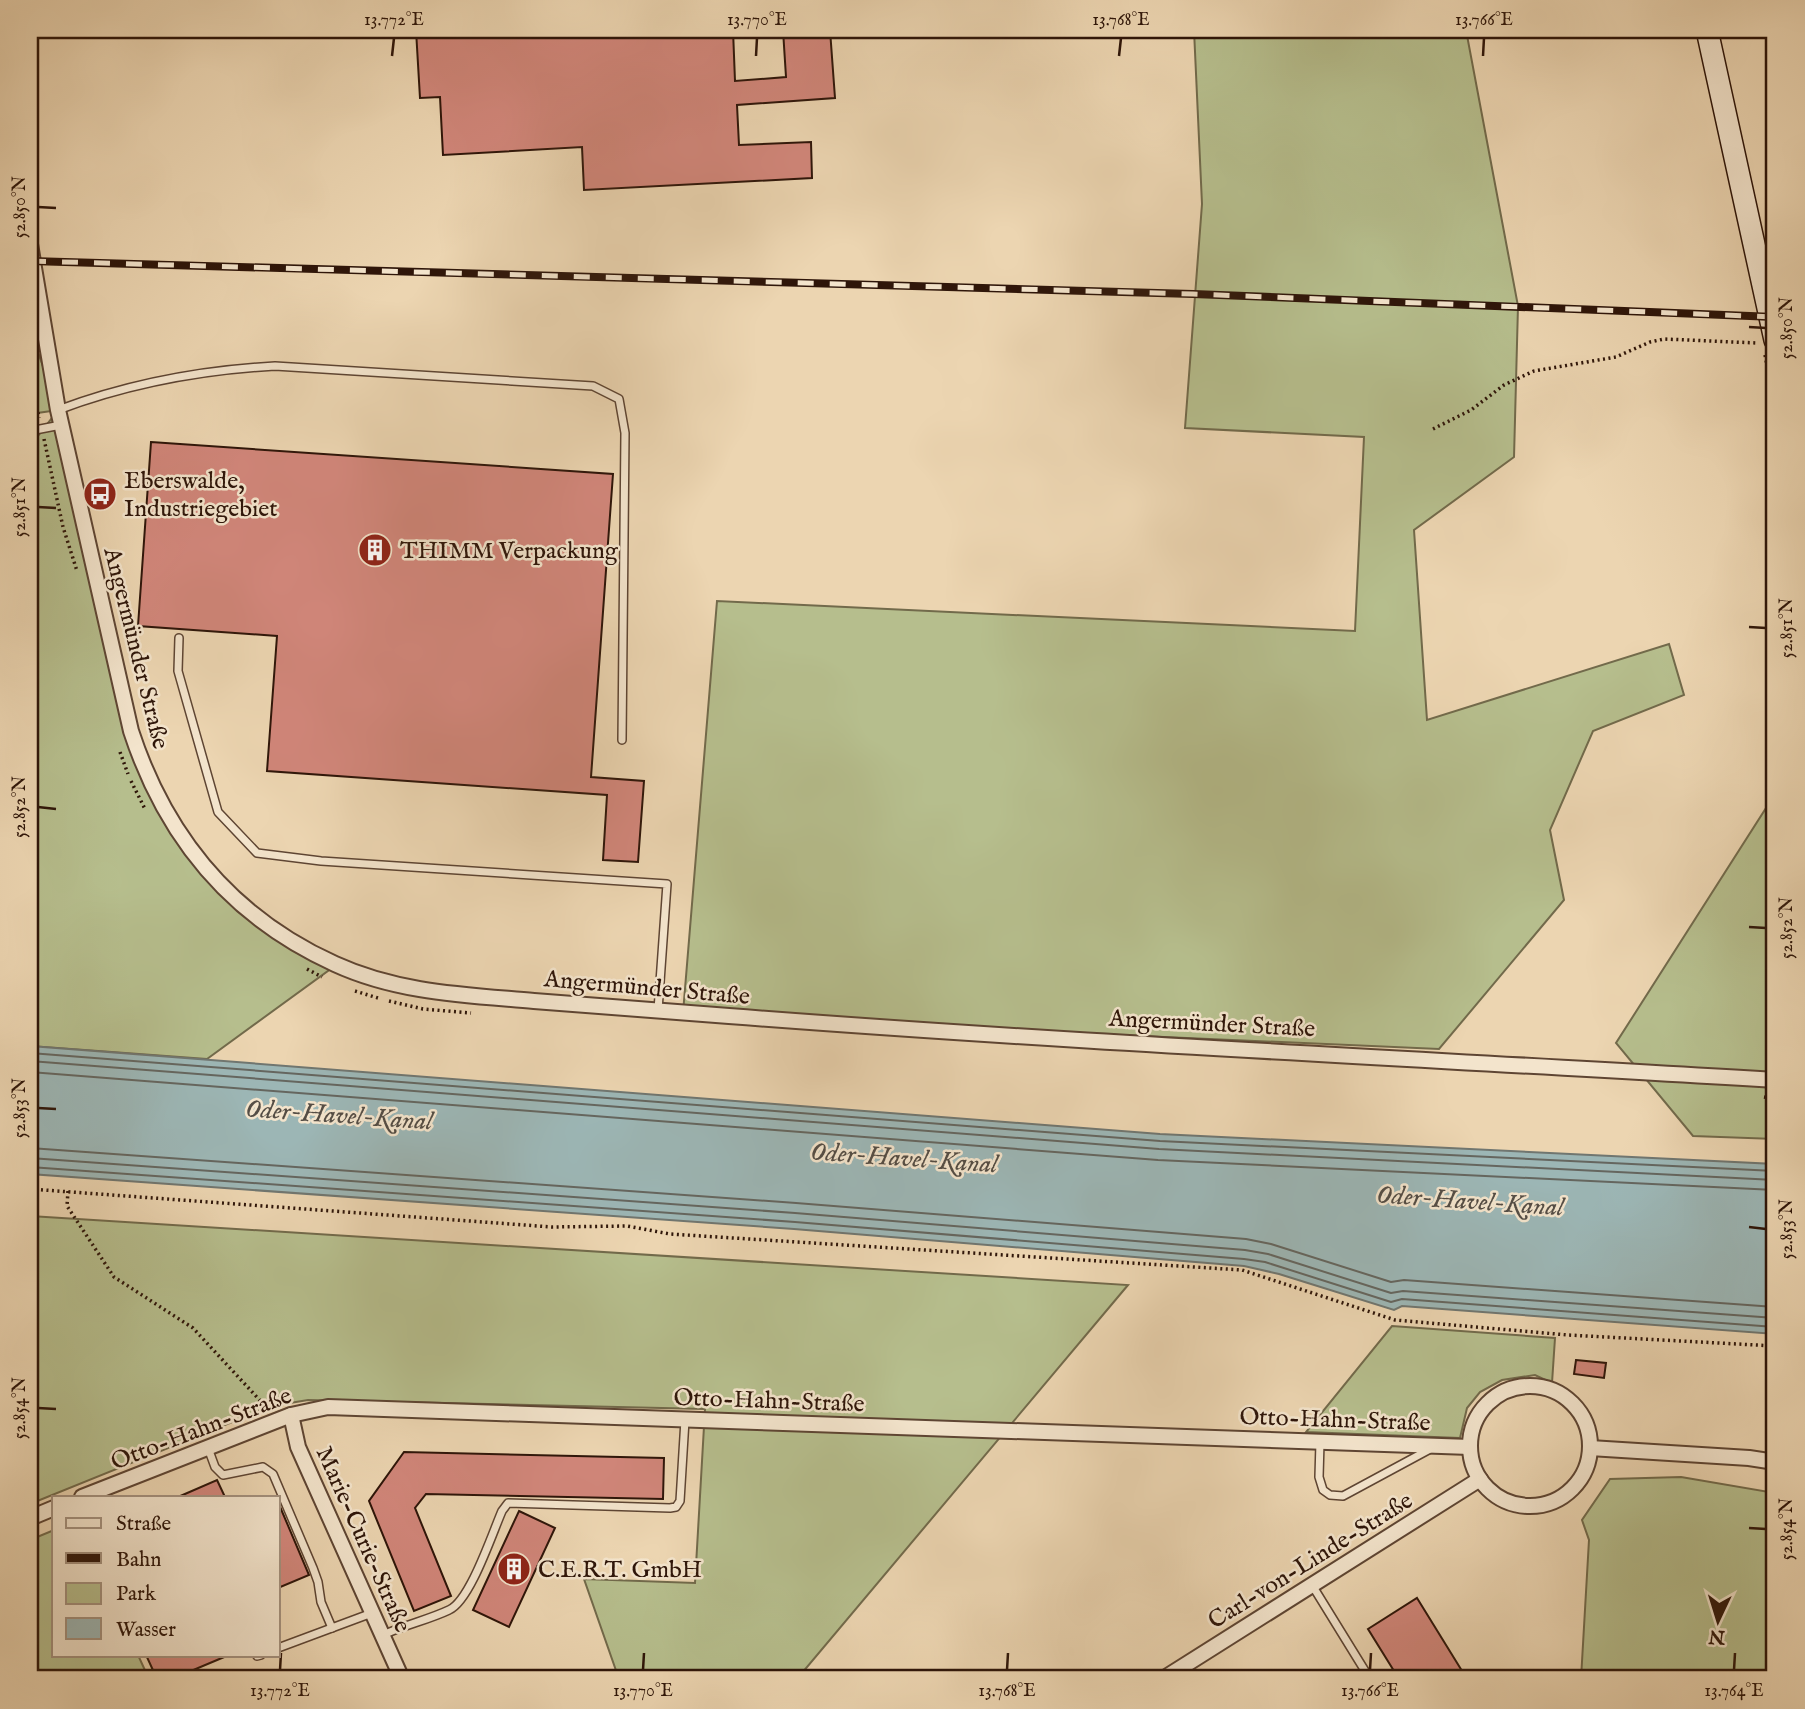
<svg xmlns="http://www.w3.org/2000/svg" width="1805" height="1709" viewBox="0 0 1805 1709" font-family="'IM FELL English',serif">
<rect width="100%" height="100%" fill="#ecd5b1"/>
<filter id="stains"><feTurbulence type="fractalNoise" baseFrequency=".00286" numOctaves="4"/><feColorMatrix values="0 0 0 0 .2 0 0 0 0 .09 0 0 0 0 .02 0 0 0 .5 -.17"/></filter>
<radialGradient id="worn" r=".72"><stop offset=".6" stop-color="#630" stop-opacity="0"/><stop offset="1" stop-color="#630" stop-opacity=".3"/></radialGradient>
<g fill="#b6be8d" stroke="#726a4b" stroke-width="2">
<polygon points="1194,30 1466,30 1518,306 1514,457 1414,530 1427,720 1669,644 1684,695 1593,731 1550,830 1564,900 1439,1049 775,1020 683,1013 717,601 1355,631 1364,437 1185,428 1202,204"/>
<polygon points="30,329 58,410 131,731 157,792 212,876 285,937 336,965 207,1059 30,1046 30,442 34,441 58,410 30,414"/>
<polygon points="1775,794 1775,1139 1693,1136 1616,1043"/>
<polygon points="30,1216 1128,1285 797,1679 619,1679 584,1579 695,1583 705,1409 308,1400 272,1406 30,1504"/>
<polygon points="1392,1326 1555,1338 1552,1383 1535,1375 1502,1380 1480,1392 1467,1408 1460,1438 1306,1432"/>
<polygon points="1681,1477 1775,1493 1775,1679 1581,1679 1589,1540 1582,1520 1610,1479"/>
<polygon points="54,1530 54,1655 138,1655 149,1679 30,1679 30,1540"/>
</g>
<polygon fill="#9cb6b5" stroke="#707670" stroke-width="2" points="30,1046 1160,1134 1775,1164 1775,1334 1402,1306 1394,1310 1279,1274 1244,1266 794,1229 30,1174"/>
<g fill="none" stroke-linecap="round" stroke-linejoin="round">
<g stroke="#65665f" stroke-width="2">
<polyline points="30,1053 1160,1141 1775,1171"/>
<polyline points="30,1061 1159,1149 1775,1180"/>
<polyline points="30,1072 1158,1160 1775,1190"/>
<polyline points="30,1148 796,1203 1246,1239 1271,1244 1391,1282 1404,1280 1775,1307"/>
<polyline points="30,1158 795,1213 1245,1250 1268,1254 1391,1293 1403,1291 1775,1318"/>
<polyline points="30,1167 795,1222 1244,1259 1265,1262 1391,1302 1402,1299 1775,1327"/>
</g>
</g>
<g fill="#d1867a" stroke="#2e1509" stroke-width="2">
<polygon points="416,30 733,30 735,81 786,77 783,30 830,30 835,98 737,105 739,145 811,142 812,178 584,190 582,147 443,155 440,97 420,98"/>
<polygon points="151,442 613,474 591,777 644,781 638,862 603,860 607,795 267,771 277,636 138,626"/>
<polygon points="1576,1360 1606,1363 1604,1378 1574,1374"/>
<polygon points="404,1452 664,1458 663,1499 426,1494 415,1508 451,1596 414,1611 369,1501"/>
<polygon points="217,1480 225,1497 178,1497"/>
<polygon points="278,1502 309,1575 278,1588"/>
<polygon points="519,1511 555,1528 509,1627 473,1610"/>
<polygon points="1417,1598 1467,1679 1399,1679 1368,1629"/>
<polygon points="146,1655 229,1655 172,1679 157,1679"/>
</g>
<g fill="none" stroke-linecap="round" stroke-linejoin="round">
<defs>
<g id="lane">
<path d="M 58,410 C 127,384 202,370 275,366 L 593,386 L 619,399 L 625,433 L 622,740"/>
<polyline points="30,431 61,425"/>
<polyline points="179,638 178,671 218,812 257,853 321,861 667,884 658,1010"/>
<polyline points="1320,1442 1319,1477 1323,1490 1330,1495 1343,1496 1432,1448"/>
<polyline points="208,1448 215,1467 223,1475 263,1467 273,1474 313,1568 318,1582 321,1602 332,1628"/>
<polyline points="1312,1585 1370,1679"/>
<path d="M 383,1635 C 404,1625 428,1620 449,1610 C 470,1601 492,1534 502,1511 L 508,1503 L 670,1508 L 676,1507 L 680,1501 L 685,1420"/>
<polyline points="278,1648 372,1613"/>
<polyline points="257,1656 261,1655"/>
</g>
<g id="street">
<path d="M 30,244 L 58,410 L 131,731 C 166,838 231,917 335,964 C 398,993 466,995 534,1001 C 599,1006 664,1011 729,1016 C 1077,1043 1427,1059 1775,1080"/>
<circle cx="1530" cy="1446" r="60"/>
<polyline points="291,1415 298,1447 402,1679"/>
<polyline points="1590,1448 1749,1458 1775,1462"/>
<polyline points="82,1497 291,1415 328,1407 1470,1447"/>
<polyline points="30,1518 54,1508"/>
<polyline points="1163,1679 1480,1479"/>
</g>
<polyline id="secondary" points="1707,30 1775,340"/>
</defs>
<use href="#lane" stroke="#5e4533" stroke-width="10"/>
<use href="#street" stroke="#5e4533" stroke-width="18"/>
<use href="#secondary" stroke="#2e1509" stroke-width="24"/>
<g stroke="#2e1509" stroke-width="3.5" stroke-dasharray="2 3.5" stroke-linecap="butt">
<polyline points="1765,355 1775,407"/>
<polyline points="30,369 39,418"/>
<polyline points="1433,429 1471,410 1504,385 1534,371 1616,357 1650,342 1664,339 1757,343"/>
<polyline points="44,439 63,527 77,571"/>
<polyline points="120,752 128,774"/>
<polyline points="131,781 145,809"/>
<polyline points="307,969 322,977"/>
<polyline points="355,991 378,998"/>
<polyline points="389,1001 423,1009 471,1013"/>
<polyline points="1764,1097 1775,1099"/>
<polyline points="30,1189 552,1227 627,1226 670,1234 1242,1270 1395,1320 1568,1335 1775,1346"/>
<polyline points="68,1191 67,1206 114,1277 193,1328 267,1408"/>
</g>
<use href="#lane" stroke="#f3e4cc" stroke-width="7"/>
<use href="#street" stroke="#f3e4cc" stroke-width="14"/>
<use href="#secondary" stroke="#f3e4cc" stroke-width="21"/>
<defs>
<polyline id="rail" points="30,261 1193,294 1775,317"/>
</defs>
<use href="#rail" stroke="#2e1509" stroke-width="8"/>
<use href="#rail" stroke="#f3e4cc" stroke-width="5" stroke-dasharray="16" stroke-linecap="butt"/>
</g>
<path fill="none" stroke="#2e1509" stroke-width="2.5" d="M 392,56 L 394,38M 756,56 L 757,38M 1119,56 L 1121,38M 1483,56 L 1484,38M 38,207 L 56,208M 1749,327 L 1766,328M 38,507 L 56,508M 1749,627 L 1766,628M 38,807 L 56,809M 1749,927 L 1766,928M 38,1108 L 56,1109M 1749,1227 L 1766,1229M 38,1408 L 56,1409M 1749,1528 L 1766,1529M 280,1670 L 281,1653M 643,1670 L 644,1653M 1007,1670 L 1008,1653M 1370,1670 L 1371,1653M 1734,1670 L 1735,1653"/>
<defs>
<symbol id="bus-disc" viewBox="-11 -11 22 22"><circle r="9.5" fill="#8f2418" stroke="#f3e4cc"/><path d="M-5-6H5V4H4V6H2V4H-2V6H-4V4H-5ZM-3.5-4V0h7V-4ZM-3.5 1.2v1.5H-2V1.2ZM2 1.2v1.5H3.5V1.2Z" fill="#fff"/></symbol>
<symbol id="building-disc" viewBox="-11 -11 22 22"><circle r="9.5" fill="#8f2418" stroke="#f3e4cc"/><path d="M-4-6H4V6H1V3H-1V6H-4ZM-2.5-4.3h1.7v1.8h-1.7ZM.8-4.3h1.7v1.8H.8ZM-2.5-1h1.7V.8h-1.7ZM.8-1h1.7V.8H.8Z" fill="#fff"/></symbol>
</defs>
<g fill-rule="evenodd">
<use href="#bus-disc" x="81" y="475" width="38" height="38"/>
<use href="#building-disc" x="356" y="531" width="38" height="38"/>
<use href="#building-disc" x="495" y="1550" width="38" height="38"/>
</g>
<g text-anchor="middle" stroke-width="5" stroke-linejoin="round" paint-order="stroke">
<g font-size="24" fill="#2e1509" stroke="#f3e4cc" text-anchor="start">
<text x="124" y="488">Eberswalde,<tspan x="124" dy="28">Industriegebiet</tspan></text>
<text x="400" y="558">THIMM Verpackung</text>
<text x="538" y="1577">C.E.R.T. GmbH</text>
</g>
<g font-size="24" fill="#2e1509" stroke="#f3e4cc">
<text transform="translate(137 648) rotate(76)" y="8">Angermünder Straße</text>
<text transform="translate(647 987) rotate(5)" y="8">Angermünder Straße</text>
<text transform="translate(1212 1023) rotate(3)" y="8">Angermünder Straße</text>
<text transform="translate(769 1400) rotate(2)" y="8">Otto-Hahn-Straße</text>
<text transform="translate(1335 1419) rotate(2)" y="8">Otto-Hahn-Straße</text>
<text transform="translate(201 1428) rotate(-21)" y="8">Otto-Hahn-Straße</text>
<text transform="translate(364 1539) rotate(66)" y="8">Marie-Curie-Straße</text>
<text transform="translate(1310 1560) rotate(-32)" y="8">Carl-von-Linde-Straße</text>
</g>
<g font-size="26" font-style="italic" fill="#544d45" stroke="#f3e4cc">
<text transform="translate(339 1114) rotate(4)" y="9">Oder-Havel-Kanal</text>
<text transform="translate(904 1157) rotate(4)" y="9">Oder-Havel-Kanal</text>
<text transform="translate(1470 1200) rotate(4)" y="9">Oder-Havel-Kanal</text>
</g>
</g>
<rect width="1805" height="1709" fill="none" stroke="#ecd5b1" stroke-width="77"/>
<rect x="52" y="1496" width="228" height="161" fill="#f3e4cc" stroke="#a4917e" stroke-width="2"/>
<rect x="66" y="1518" width="35" height="10" fill="#f3e4cc" stroke="#a4917e" stroke-width="2"/>
<text x="116" y="1530" font-size="21" fill="#2e1509">Straße</text>
<rect x="66" y="1553" width="35" height="10" fill="#2e1509" stroke="#a4917e" stroke-width="2"/>
<text x="116" y="1566" font-size="21" fill="#2e1509">Bahn</text>
<rect x="66" y="1583" width="35" height="21" fill="#b6be8d" stroke="#a4917e" stroke-width="2"/>
<text x="116" y="1600" font-size="21" fill="#2e1509">Park</text>
<rect x="66" y="1618" width="35" height="21" fill="#9cb6b5" stroke="#a4917e" stroke-width="2"/>
<text x="116" y="1636" font-size="21" fill="#2e1509">Wasser</text>
<g transform="translate(1718 1621) rotate(184)" stroke="#f3e4cc" stroke-width="5" paint-order="stroke">
<path d="M0-5L12 26L0 18L-12 26Z" fill="#2e1509"/>
<text y="-10" font-size="19" font-weight="bold" text-anchor="middle" fill="#2e1509">N</text>
</g>
<rect x="38" y="38" width="1728" height="1632" fill="none" stroke="#2e1509" stroke-width="2.5"/>
<g font-size="18" text-anchor="middle" fill="#2e1509">
<text x="394" y="25">13.772°E</text>
<text x="757" y="25">13.770°E</text>
<text x="1121" y="25">13.768°E</text>
<text x="1484" y="25">13.766°E</text>
<text transform="translate(19 207) rotate(-90)" y="6">52.850°N</text>
<text transform="translate(1786 328) rotate(-90)" y="6">52.850°N</text>
<text transform="translate(19 507) rotate(-90)" y="6">52.851°N</text>
<text transform="translate(1786 628) rotate(-90)" y="6">52.851°N</text>
<text transform="translate(19 807) rotate(-90)" y="6">52.852°N</text>
<text transform="translate(1786 928) rotate(-90)" y="6">52.852°N</text>
<text transform="translate(19 1108) rotate(-90)" y="6">52.853°N</text>
<text transform="translate(1786 1229) rotate(-90)" y="6">52.853°N</text>
<text transform="translate(19 1408) rotate(-90)" y="6">52.854°N</text>
<text transform="translate(1786 1529) rotate(-90)" y="6">52.854°N</text>
<text x="280" y="1696">13.772°E</text>
<text x="643" y="1696">13.770°E</text>
<text x="1007" y="1696">13.768°E</text>
<text x="1370" y="1696">13.766°E</text>
<text x="1734" y="1696">13.764°E</text>
</g>
<rect width="100%" height="100%" filter="url(#stains)"/>
<rect width="100%" height="100%" fill="url(#worn)"/>
</svg>
